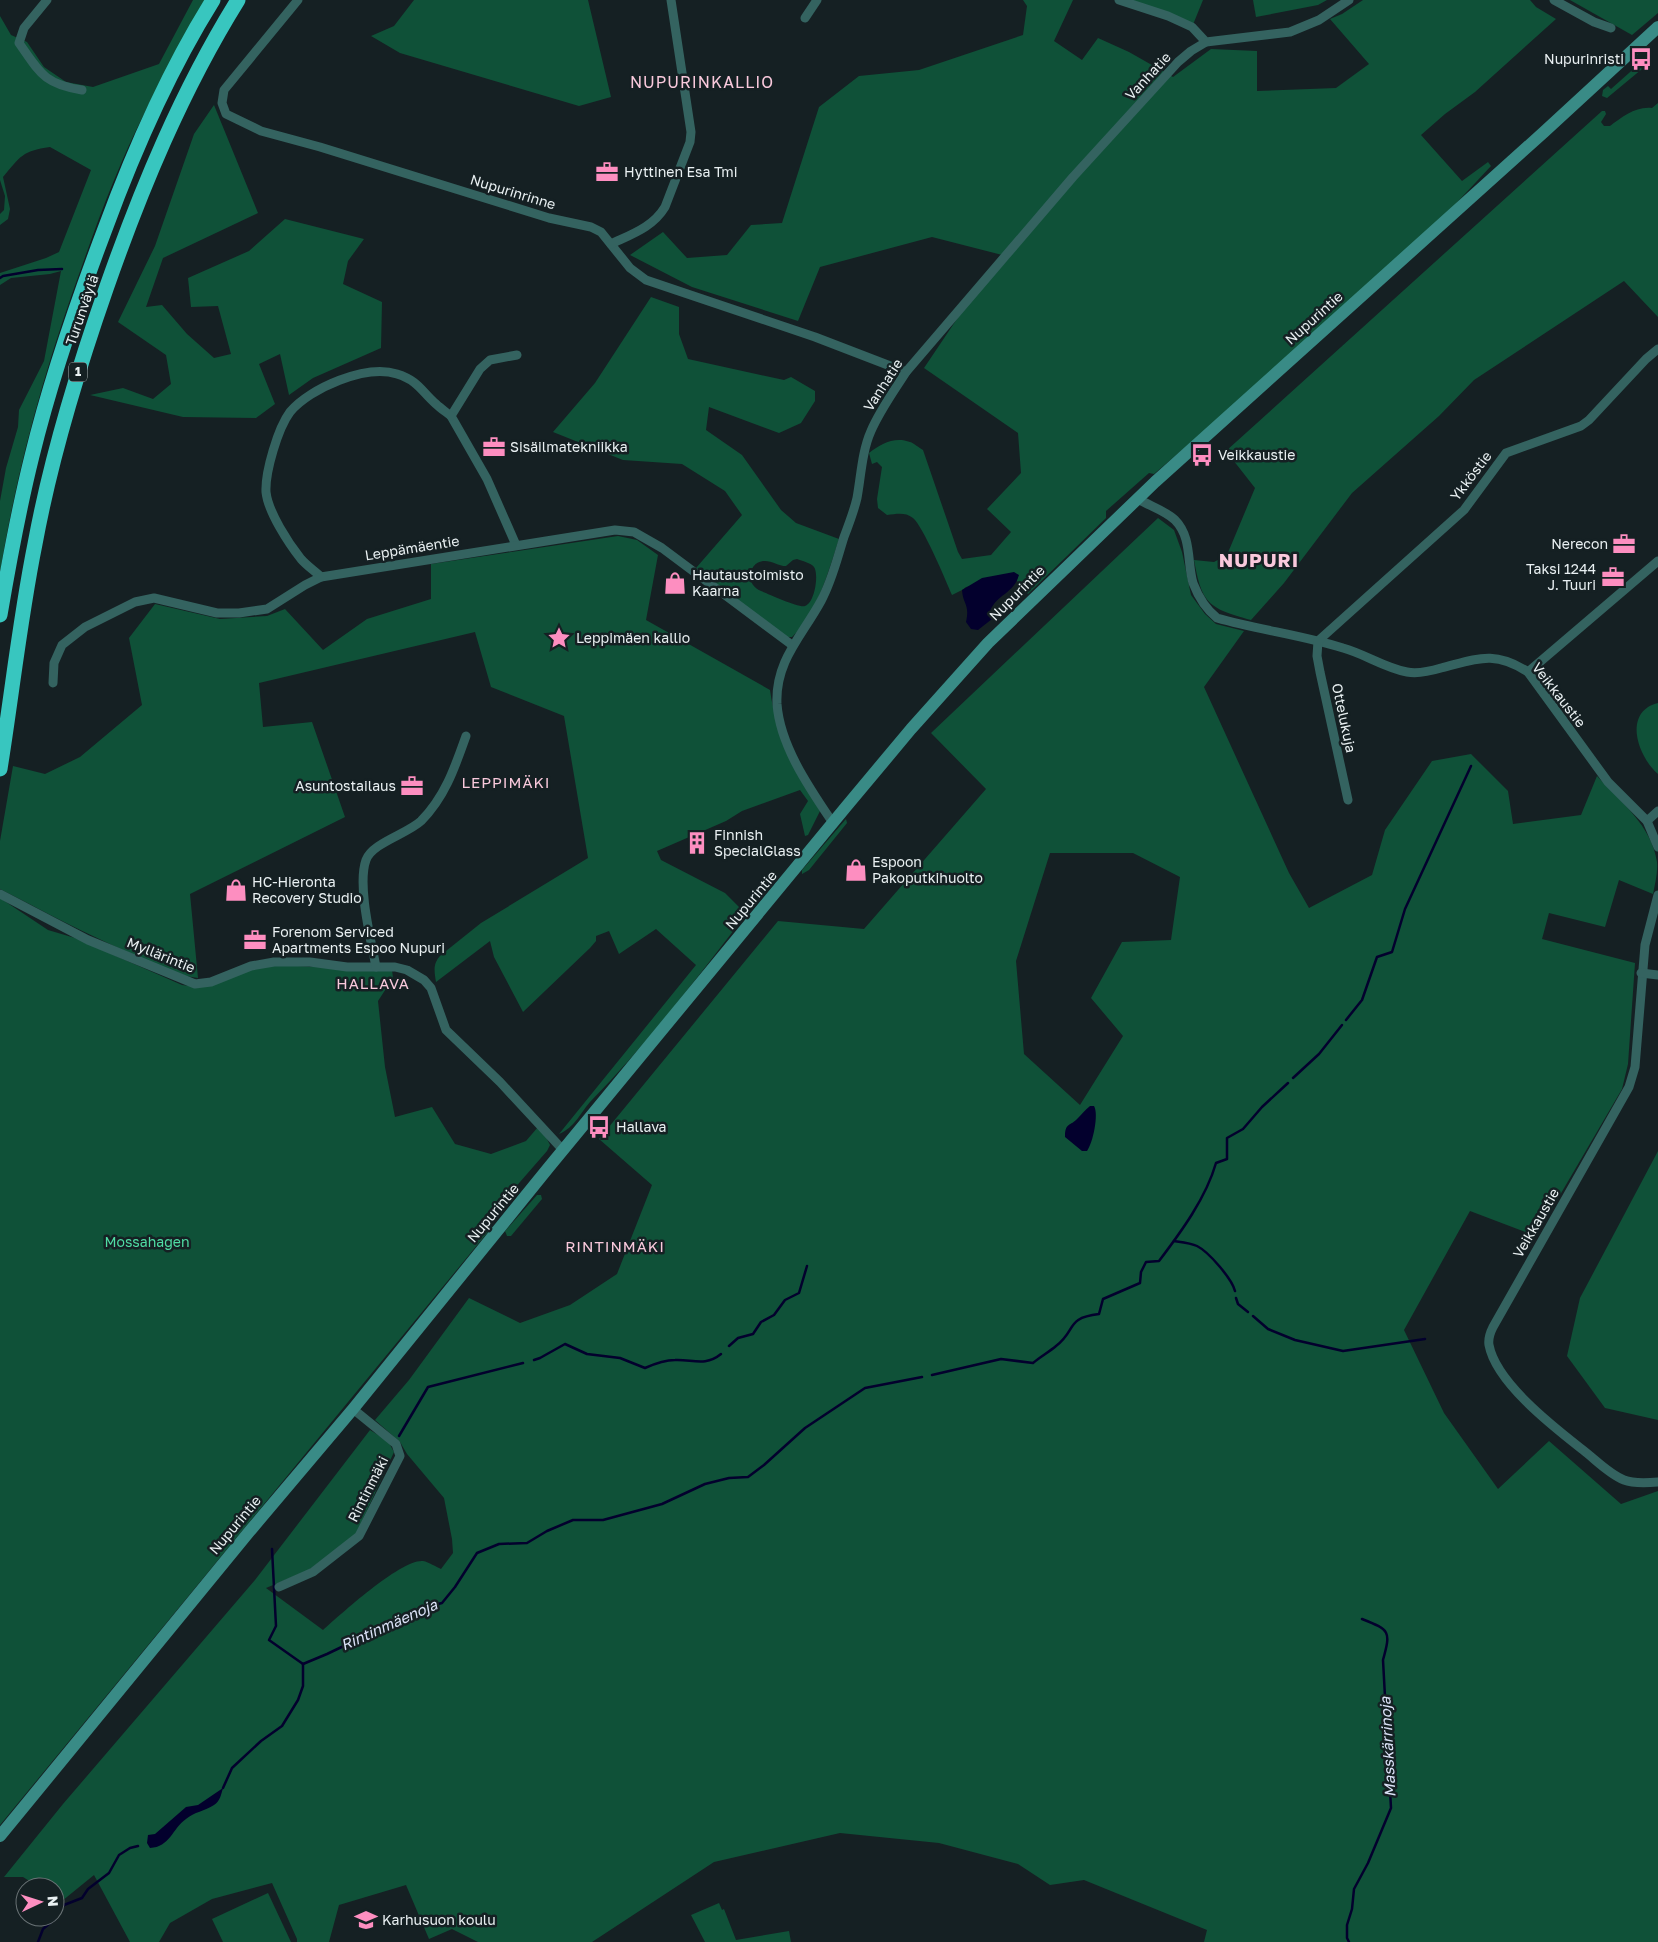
<svg xmlns="http://www.w3.org/2000/svg" width="1658" height="1942" viewBox="0 0 1658 1942" font-family="'Golos Text',sans-serif">
<rect width="100%" height="100%" fill="#152023"/>
<g fill="#0f5138" fill-rule="evenodd">
<path d="M 193,0 L 205,0 C 185,37 164,73 146,110 C 121,159 101,211 83,263 C 46,364 17,467 0,573 L 0,501 L 6,468 L 18,427 L 19,410 L 44,361 L 61,271 L 50,274 L 11,278 L 0,285 L 0,273 L 46,258 L 59,252 L 91,170 L 50,147 C 22,151 21,156 3,177 L 10,209 L 8,219 L 0,225 L 0,214 L 4,210 L 5,196 L 0,180 L 0,16 L 11,35 L 27,42 L 44,67 L 66,82 L 93,87 L 159,64 Z"/>
<polygon points="414,0 588,0 611,97 579,106 400,53 371,36 394,26"/>
<path d="M 1023,0 L 1073,0 L 1054,41 L 1082,60 L 1098,38 L 1129,52 L 1173,77 L 1211,49 L 1257,51 L 1257,91 L 1336,88 L 1369,64 L 1330,19 L 1342,14 L 1363,0 L 1530,0 L 1536,7 L 1556,19 L 1475,92 L 1445,114 L 1421,135 L 1462,181 L 1488,162 L 1491,166 L 1448,212 L 1232,407 L 1154,474 L 1149,473 L 1106,511 L 1106,518 L 1028,594 L 1017,581 L 1018,575 L 966,587 L 962,590 L 952,595 C 946,581 923,526 913,518 C 905,512 897,514 887,515 L 878,508 L 877,499 L 882,467 L 877,462 L 872,464 L 869,453 C 880,444 895,436 910,442 C 914,443 919,448 923,450 L 958,552 L 962,559 L 991,555 L 1011,532 L 987,509 L 1021,473 L 1018,433 L 924,368 L 963,310 L 1010,257 L 932,237 L 820,267 L 798,321 L 692,287 L 630,255 L 663,232 L 687,258 L 727,255 L 751,225 L 782,223 L 819,107 L 859,76 L 919,70 L 1023,35 L 1027,6 Z"/>
<polygon points="1119,0 1203,0 1192,27"/>
<polygon points="1253,0 1327,0 1318,5 1256,17"/>
<polygon points="1570,0 1658,0 1658,13 1632,35"/>
<polygon points="1638,65 1642,69 1607,98 1602,96 1603,90 1608,86 1611,89"/>
<path d="M 1658,103 L 1658,317 L 1624,281 L 1474,380 L 1439,416 L 1352,493 L 1284,583 L 1251,620 C 1208,608 1202,604 1194,560 L 1214,562 L 1227,555 L 1255,488 L 1226,451 L 1602,111 L 1605,111 L 1606,114 L 1601,122 L 1604,126 L 1610,126 C 1622,117 1636,106 1652,108 Z"/>
<polygon points="214,105 258,213 163,258 146,307 162,305 187,334 214,358 231,354 218,306 191,307 188,278 249,251 285,219 364,239 348,261 343,284 382,302 381,348 313,378 289,395 280,354 259,364 275,404 256,418 183,417 90,395 123,388 153,399 171,384 166,355 118,322 155,246 194,134"/>
<path d="M 651,297 L 679,307 L 679,334 L 688,359 L 784,380 L 791,377 L 815,391 L 815,401 L 801,423 L 779,433 L 709,407 L 706,430 L 742,455 L 781,510 L 796,523 L 839,539 C 828,572 818,612 792,637 L 786,637 L 696,568 L 742,515 L 725,491 L 682,464 L 623,460 L 553,432 L 595,383 ZM 797,559 C 802,561 811,563 814,567 C 819,574 815,603 805,606 C 799,608 769,594 761,591 C 745,585 748,563 763,561 C 771,560 778,566 786,566 L 793,560 Z"/>
<path d="M 1158,518 L 1174,530 L 1182,552 L 1191,595 L 1205,614 L 1216,624 L 1244,631 L 1204,687 L 1289,873 L 1309,908 L 1372,875 L 1385,830 L 1432,761 L 1471,754 L 1508,791 L 1513,824 L 1581,815 L 1597,776 C 1620,801 1652,826 1657,862 C 1658,872 1655,884 1653,894 L 1619,880 L 1605,927 L 1549,913 L 1542,939 L 1635,963 L 1628,1064 L 1622,1089 L 1536,1236 L 1470,1211 L 1404,1330 L 1444,1413 L 1498,1489 L 1549,1441 L 1621,1504 L 1658,1491 L 1658,1942 L 1204,1942 L 1207,1930 L 1084,1880 L 1050,1885 L 1018,1864 L 939,1843 L 840,1833 L 714,1862 L 592,1942 L 478,1942 L 452,1929 L 429,1939 L 406,1885 L 339,1905 L 329,1942 L 297,1942 L 297,1939 L 272,1883 L 212,1899 L 170,1923 L 159,1942 L 130,1942 L 94,1875 L 62,1901 L 55,1896 L 55,1887 L 39,1887 L 23,1877 L 4,1877 L 63,1804 L 255,1580 L 370,1430 L 388,1441 L 394,1452 L 356,1534 L 309,1570 L 266,1588 L 323,1630 C 341,1614 401,1559 423,1561 C 429,1562 436,1567 441,1569 L 453,1553 L 452,1539 L 444,1498 L 407,1454 L 400,1442 L 375,1420 L 409,1380 L 469,1298 L 520,1323 L 570,1305 L 617,1274 L 652,1185 L 599,1139 L 778,921 L 864,929 L 986,789 L 931,733 ZM 1050,853 L 1133,853 L 1180,877 L 1171,940 L 1122,942 L 1091,998 L 1123,1036 L 1080,1105 L 1024,1054 L 1016,961 Z"/>
<path d="M 618,536 L 637,540 L 658,555 L 646,620 L 770,690 C 776,736 798,772 820,811 L 808,835 L 805,836 L 800,814 L 808,801 L 800,790 L 742,811 L 726,821 L 657,851 L 661,860 L 725,893 L 743,911 L 739,917 L 741,921 C 693,983 645,1046 590,1102 C 579,1115 575,1127 559,1134 L 696,965 L 656,929 L 619,954 L 609,931 L 596,936 L 596,941 L 590,948 L 523,1012 L 494,957 L 490,941 L 436,982 C 434,970 433,963 441,955 L 481,923 L 588,858 L 564,716 L 491,687 L 475,632 L 259,683 L 263,727 L 312,722 L 345,817 L 190,894 L 198,978 C 173,975 152,963 130,953 C 86,934 43,911 0,889 L 0,841 L 13,766 L 45,774 L 80,757 L 142,705 L 129,638 L 155,604 L 220,619 L 267,616 L 285,609 L 323,650 L 367,619 L 431,599 L 431,564 Z"/>
<path d="M 1658,703 L 1658,774 C 1638,757 1622,712 1658,703 Z"/>
<polygon points="846,819 847,823 809,870 802,874 802,870"/>
<polygon points="0,898 48,930 75,938 182,985 197,987 259,967 274,965 392,970 393,978 378,1001 385,1067 395,1117 432,1107 455,1144 491,1154 526,1141 538,1127 546,1137 550,1145 547,1151 487,1220 492,1227 0,1825"/>
<polygon points="1658,1151 1658,1420 1605,1408 1567,1356 1580,1298"/>
<polygon points="537,1195 541,1195 542,1199 511,1236 507,1236 505,1231"/>
<polygon points="268,1893 291,1942 223,1942 212,1919"/>
<polygon points="719,1903 722,1910 724,1909 736,1940 789,1931 791,1942 705,1942 691,1915"/>
</g>
<g fill="#03002d">
<path d="M 1014,572 L 1019,575 C 1013,595 995,594 989,614 L 992,619 L 978,630 L 971,629 L 966,622 C 970,604 963,605 962,590 L 982,578 Z"/>
<path d="M 1090,1106 L 1094,1106 C 1099,1114 1093,1143 1087,1151 L 1082,1151 L 1065,1137 C 1065,1122 1070,1127 1078,1118 C 1082,1114 1085,1110 1090,1106 Z"/>
<path d="M 223,1788 C 221,1795 220,1801 214,1805 C 205,1811 194,1812 186,1819 C 172,1829 170,1847 150,1848 L 147,1843 L 148,1835 L 155,1834 L 186,1807 L 198,1805 Z"/>
</g>
<g fill="none" stroke-linecap="round" stroke-linejoin="round">
<g stroke="#03002d" stroke-width="2.5">
<polyline points="0,278 3,276 38,270 62,269"/>
<polyline points="1346,1020 1362,1000 1377,957 1392,952 1405,909 1471,766"/>
<polyline points="1293,1078 1319,1054 1342,1025"/>
<path d="M 1174,1241 C 1181,1242 1191,1243 1197,1246 C 1209,1252 1232,1279 1235,1291"/>
<polyline points="1236,1298 1238,1304 1248,1312"/>
<polyline points="1253,1316 1268,1329 1295,1340 1343,1351 1425,1339"/>
<polyline points="729,1346 738,1338 753,1334 761,1322 774,1315 785,1300 799,1293 807,1266"/>
<path d="M 534,1360 L 540,1358 L 565,1344 L 587,1354 L 620,1358 L 645,1368 C 654,1364 664,1360 675,1360 C 692,1359 705,1367 721,1354"/>
<path d="M 932,1375 L 1001,1359 L 1033,1363 C 1040,1357 1049,1352 1056,1346 C 1077,1330 1065,1318 1099,1314 L 1103,1299 L 1140,1283 L 1141,1272 L 1146,1262 L 1159,1261 C 1181,1232 1206,1198 1216,1163 L 1227,1159 L 1227,1138 L 1243,1129 L 1262,1107 L 1288,1083"/>
<polyline points="399,1436 428,1387 523,1363"/>
<polyline points="272,1549 276,1626 269,1640 303,1664"/>
<polyline points="303,1664 327,1654 423,1608 442,1603 455,1587 477,1553 499,1544 527,1543 547,1531 573,1520 603,1520 662,1504 705,1484 729,1478 748,1477 764,1465 805,1428 865,1388 922,1377"/>
<polyline points="223,1788 232,1768 261,1741 282,1726 298,1700 303,1686 303,1664"/>
<polyline points="38,1942 43,1929 56,1918 58,1912 64,1905 82,1898 88,1889 109,1873 119,1855 130,1848 138,1846"/>
<path d="M 1349,1942 L 1347,1938 L 1347,1925 L 1352,1909 L 1354,1889 L 1368,1863 L 1391,1808 L 1383,1660 C 1391,1631 1390,1630 1362,1619"/>
</g>
<g stroke="#346360" stroke-width="9">
<path d="M 47,0 L 24,28 L 19,43 C 40,73 44,84 82,90"/>
<polyline points="298,0 224,90 222,103 226,114 261,131 320,147 549,218 591,227 601,232 630,268 646,280 815,337 906,372"/>
<polyline points="1119,0 1168,16 1192,27 1206,42 1290,32 1319,20 1349,0"/>
<polyline points="1554,0 1594,22 1611,28"/>
<polyline points="805,18 817,0"/>
<path d="M 611,244 C 632,234 653,227 665,207 L 690,142 L 691,132 L 671,0"/>
<path d="M 1138,499 C 1150,506 1166,511 1175,520 C 1192,537 1187,563 1193,583 C 1198,596 1207,610 1217,618 C 1259,630 1302,635 1343,648 C 1365,654 1385,668 1407,672 C 1418,674 1431,671 1441,668 C 1477,659 1494,650 1528,672 L 1608,782 L 1647,821 L 1658,847"/>
<polyline points="516,545 487,479 451,416 480,369 490,360 517,355"/>
<path d="M 321,577 C 315,571 307,566 301,559 C 289,544 268,512 266,492 C 265,472 278,428 290,412 C 310,388 366,364 397,374 C 419,381 421,391 436,404 C 440,408 446,412 451,416"/>
<polyline points="1528,672 1658,561"/>
<polyline points="53,683 54,663 62,645 85,627 135,602 154,598 217,613 239,613 267,609 305,585 321,577 615,530 634,532 662,548 792,645"/>
<polyline points="1348,800 1320,672 1317,656 1318,641 1464,510 1506,453 1581,426 1589,420 1646,359 1658,349"/>
<polyline points="1647,821 1658,811"/>
<path d="M 833,823 C 810,789 780,746 777,704 C 775,661 802,636 821,601 C 832,581 837,559 844,537 C 849,524 854,511 857,498 C 861,476 862,451 871,431 C 880,410 894,391 906,372 L 1073,177 L 1178,62 L 1191,51 L 1206,42"/>
<polyline points="0,894 88,940 195,984 211,982 251,966 274,962 310,962 347,967 395,967 407,970 424,980 431,988 446,1030 500,1082 563,1150"/>
<path d="M 1658,895 L 1645,945 L 1635,1067 L 1629,1087 L 1493,1327 C 1490,1333 1488,1339 1489,1345 C 1496,1383 1555,1428 1583,1450 C 1596,1460 1609,1474 1624,1480 C 1634,1484 1647,1483 1658,1482"/>
<path d="M 376,967 C 371,940 357,885 366,860 C 372,843 407,834 421,821 C 445,797 455,767 466,736"/>
<polyline points="1641,973 1658,975"/>
<polyline points="279,1587 313,1572 359,1536 400,1456 396,1444 353,1409"/>
</g>
<polyline stroke="#398b86" stroke-width="12" points="0,1836 249,1532 353,1409 549,1167 845,808 911,729 988,643 1155,482 1544,132 1658,27"/>
<g stroke="#38c6bf" stroke-width="15">
<path d="M 0,615 C 9,562 19,508 32,456 C 51,378 77,303 105,229 C 134,150 168,72 213,0"/>
<path d="M 0,769 C 12,694 20,618 35,544 C 51,457 77,372 106,289 C 141,189 182,90 238,0"/>
</g>
</g>
<defs>
<symbol id="bus-bare" viewBox="-9 -9 18 18"><path d="M-5-6H5V4H4V6H2V4H-2V6H-4V4H-5ZM-3.5-4V0h7V-4ZM-3.5 1.2v1.5H-2V1.2ZM2 1.2v1.5H3.5V1.2Z" fill="#fd8ec0" stroke="#152023" stroke-width="2.5" paint-order="stroke"/></symbol>
<symbol id="office-bare" viewBox="-9 -9 18 18"><path d="M-6-3h4V-5.5h4V-3h4V5H-6ZM-1-4.5V-3h2v-1.5ZM-6 0V1H6V0Z" fill="#fd8ec0" stroke="#152023" stroke-width="2.5" paint-order="stroke"/></symbol>
<symbol id="shop-bare" viewBox="-9 -9 18 18"><path d="M-5-2.5h2.3a2.7 3.5 0 0 1 5.4 0H5L5.5 6h-11ZM-1.5-2.5h3a1.5 2.3 0 0 0-3 0Z" fill="#fd8ec0" stroke="#152023" stroke-width="2.5" paint-order="stroke"/></symbol>
<symbol id="sight-bare" viewBox="-9 -9 18 18"><path d="M0-6L1.8-2.2L6-1.7L2.9 1.2L3.7 5.4L0 3.3L-3.7 5.4L-2.9 1.2L-6-1.7L-1.8-2.2Z" fill="#fd8ec0" stroke="#152023" stroke-width="2.5" paint-order="stroke"/></symbol>
<symbol id="building-bare" viewBox="-9 -9 18 18"><path d="M-4-6H4V6H1V3H-1V6H-4ZM-2.5-4.3h1.7v1.8h-1.7ZM.8-4.3h1.7v1.8H.8ZM-2.5-1h1.7V.8h-1.7ZM.8-1h1.7V.8H.8Z" fill="#fd8ec0" stroke="#152023" stroke-width="2.5" paint-order="stroke"/></symbol>
<symbol id="school-bare" viewBox="-9 -9 18 18"><path d="M0-5L7-2L0 1L-7-2ZM-4 1L0 2.5L4 1V4Q0 6-4 4Z" fill="#fd8ec0" stroke="#152023" stroke-width="2.5" paint-order="stroke"/></symbol>
</defs>
<g fill-rule="evenodd">
<use href="#bus-bare" x="1625" y="43" width="32" height="32"/>
<use href="#office-bare" x="591" y="156" width="32" height="32"/>
<use href="#office-bare" x="478" y="431" width="32" height="32"/>
<use href="#bus-bare" x="1186" y="439" width="32" height="32"/>
<use href="#office-bare" x="1608" y="528" width="32" height="32"/>
<use href="#office-bare" x="1597" y="561" width="32" height="32"/>
<use href="#shop-bare" x="659" y="567" width="32" height="32"/>
<use href="#sight-bare" x="543" y="622" width="32" height="32"/>
<use href="#office-bare" x="396" y="770" width="32" height="32"/>
<use href="#building-bare" x="681" y="827" width="32" height="32"/>
<use href="#shop-bare" x="840" y="854" width="32" height="32"/>
<use href="#shop-bare" x="220" y="874" width="32" height="32"/>
<use href="#office-bare" x="239" y="924" width="32" height="32"/>
<use href="#bus-bare" x="583" y="1111" width="32" height="32"/>
<use href="#school-bare" x="350" y="1904" width="32" height="32"/>
</g>
<g text-anchor="middle" stroke-width="5" stroke-linejoin="round" paint-order="stroke">
<rect fill="#152023" stroke="#a9b2b4" stroke-width="1" x="69" y="362.5" width="18" height="19" rx="4"/>
<g font-size="12" font-weight="bold" fill="#e9f0f2">
<text x="78" y="376">1</text>
</g>
<g font-size="14" fill="#e9f0f2" stroke="#152023" text-anchor="start">
<text x="1624" y="64" text-anchor="end">Nupurinristi</text>
<text x="624" y="177">Hyttinen Esa Tmi</text>
<text x="510" y="452">Sisäilmatekniikka</text>
<text x="1218" y="460">Veikkaustie</text>
<text x="1608" y="549" text-anchor="end">Nerecon</text>
<text x="1596" y="574" text-anchor="end">Taksi 1244<tspan x="1596" dy="16">J. Tuuri</tspan></text>
<text x="692" y="580">Hautaustoimisto<tspan x="692" dy="16">Kaarna</tspan></text>
<text x="576" y="643">Leppimäen kallio</text>
<text x="396" y="791" text-anchor="end">Asuntostailaus</text>
<text x="714" y="840">Finnish<tspan x="714" dy="16">SpecialGlass</tspan></text>
<text x="872" y="867">Espoon<tspan x="872" dy="16">Pakoputkihuolto</tspan></text>
<text x="252" y="887">HC-Hieronta<tspan x="252" dy="16">Recovery Studio</tspan></text>
<text x="272" y="937">Forenom Serviced<tspan x="272" dy="16">Apartments Espoo Nupuri</tspan></text>
<text x="616" y="1132">Hallava</text>
<text x="382" y="1925">Karhusuon koulu</text>
</g>
<g font-size="14" fill="#e9f0f2" stroke="#152023">
<text transform="translate(1148 76) rotate(-47)" y="5">Vanhatie</text>
<text transform="translate(513 192) rotate(17)" y="5">Nupurinrinne</text>
<text transform="translate(82 310) rotate(-71)" y="5">Turunväylä</text>
<text transform="translate(1314 318) rotate(-42)" y="5">Nupurintie</text>
<text transform="translate(883 385) rotate(-57)" y="5">Vanhatie</text>
<text transform="translate(1471 476) rotate(-53)" y="5">Ykköstie</text>
<text transform="translate(412 548) rotate(-9)" y="5">Leppämäentie</text>
<text transform="translate(1017 593) rotate(-45)" y="5">Nupurintie</text>
<text transform="translate(1559 695) rotate(52)" y="5">Veikkaustie</text>
<text transform="translate(1344 718) rotate(78)" y="5">Ottelukuja</text>
<text transform="translate(751 900) rotate(-50)" y="5">Nupurintie</text>
<text transform="translate(161 955) rotate(22)" y="5">Myllärintie</text>
<text transform="translate(493 1213) rotate(-50)" y="5">Nupurintie</text>
<text transform="translate(1536 1223) rotate(-60)" y="5">Veikkaustie</text>
<text transform="translate(368 1489) rotate(-63)" y="5">Rintinmäki</text>
<text transform="translate(235 1525) rotate(-50)" y="5">Nupurintie</text>
</g>
<g font-size="14" fill="#4fdda4" stroke="#152023">
<text x="147" y="1247">Mossahagen</text>
</g>
<g font-size="15" letter-spacing="1" fill="#f9c9dc" stroke="#152023">
<text x="506" y="788">LEPPIMÄKI</text>
<text x="373" y="989">HALLAVA</text>
<text x="615" y="1252">RINTINMÄKI</text>
</g>
<g font-size="15" font-style="italic" fill="#dce3f8" stroke="#152023">
<text transform="translate(389 1625) rotate(-24)" y="5">Rintinmäenoja</text>
<text transform="translate(1388 1747) rotate(-93)" y="5">Masskärrinoja</text>
</g>
<g font-size="16" letter-spacing="1" fill="#f9c9dc" stroke="#152023">
<text x="702" y="88">NUPURINKALLIO</text>
</g>
<g font-size="19" font-weight="bold" letter-spacing="1" fill="#f9c9dc" stroke="#152023">
<text x="1259" y="567">NUPURI</text>
</g>
</g>
<g transform="translate(40 1902) rotate(86)"><circle r="24" fill="#152023" stroke="#6a7376"/>
<path d="M0-4L9 19L0 12L-9 19Z" fill="#fd8ec0"/>
<text y="-8" font-size="14" font-weight="bold" text-anchor="middle" fill="#e9f0f2">N</text>
</g>
</svg>
